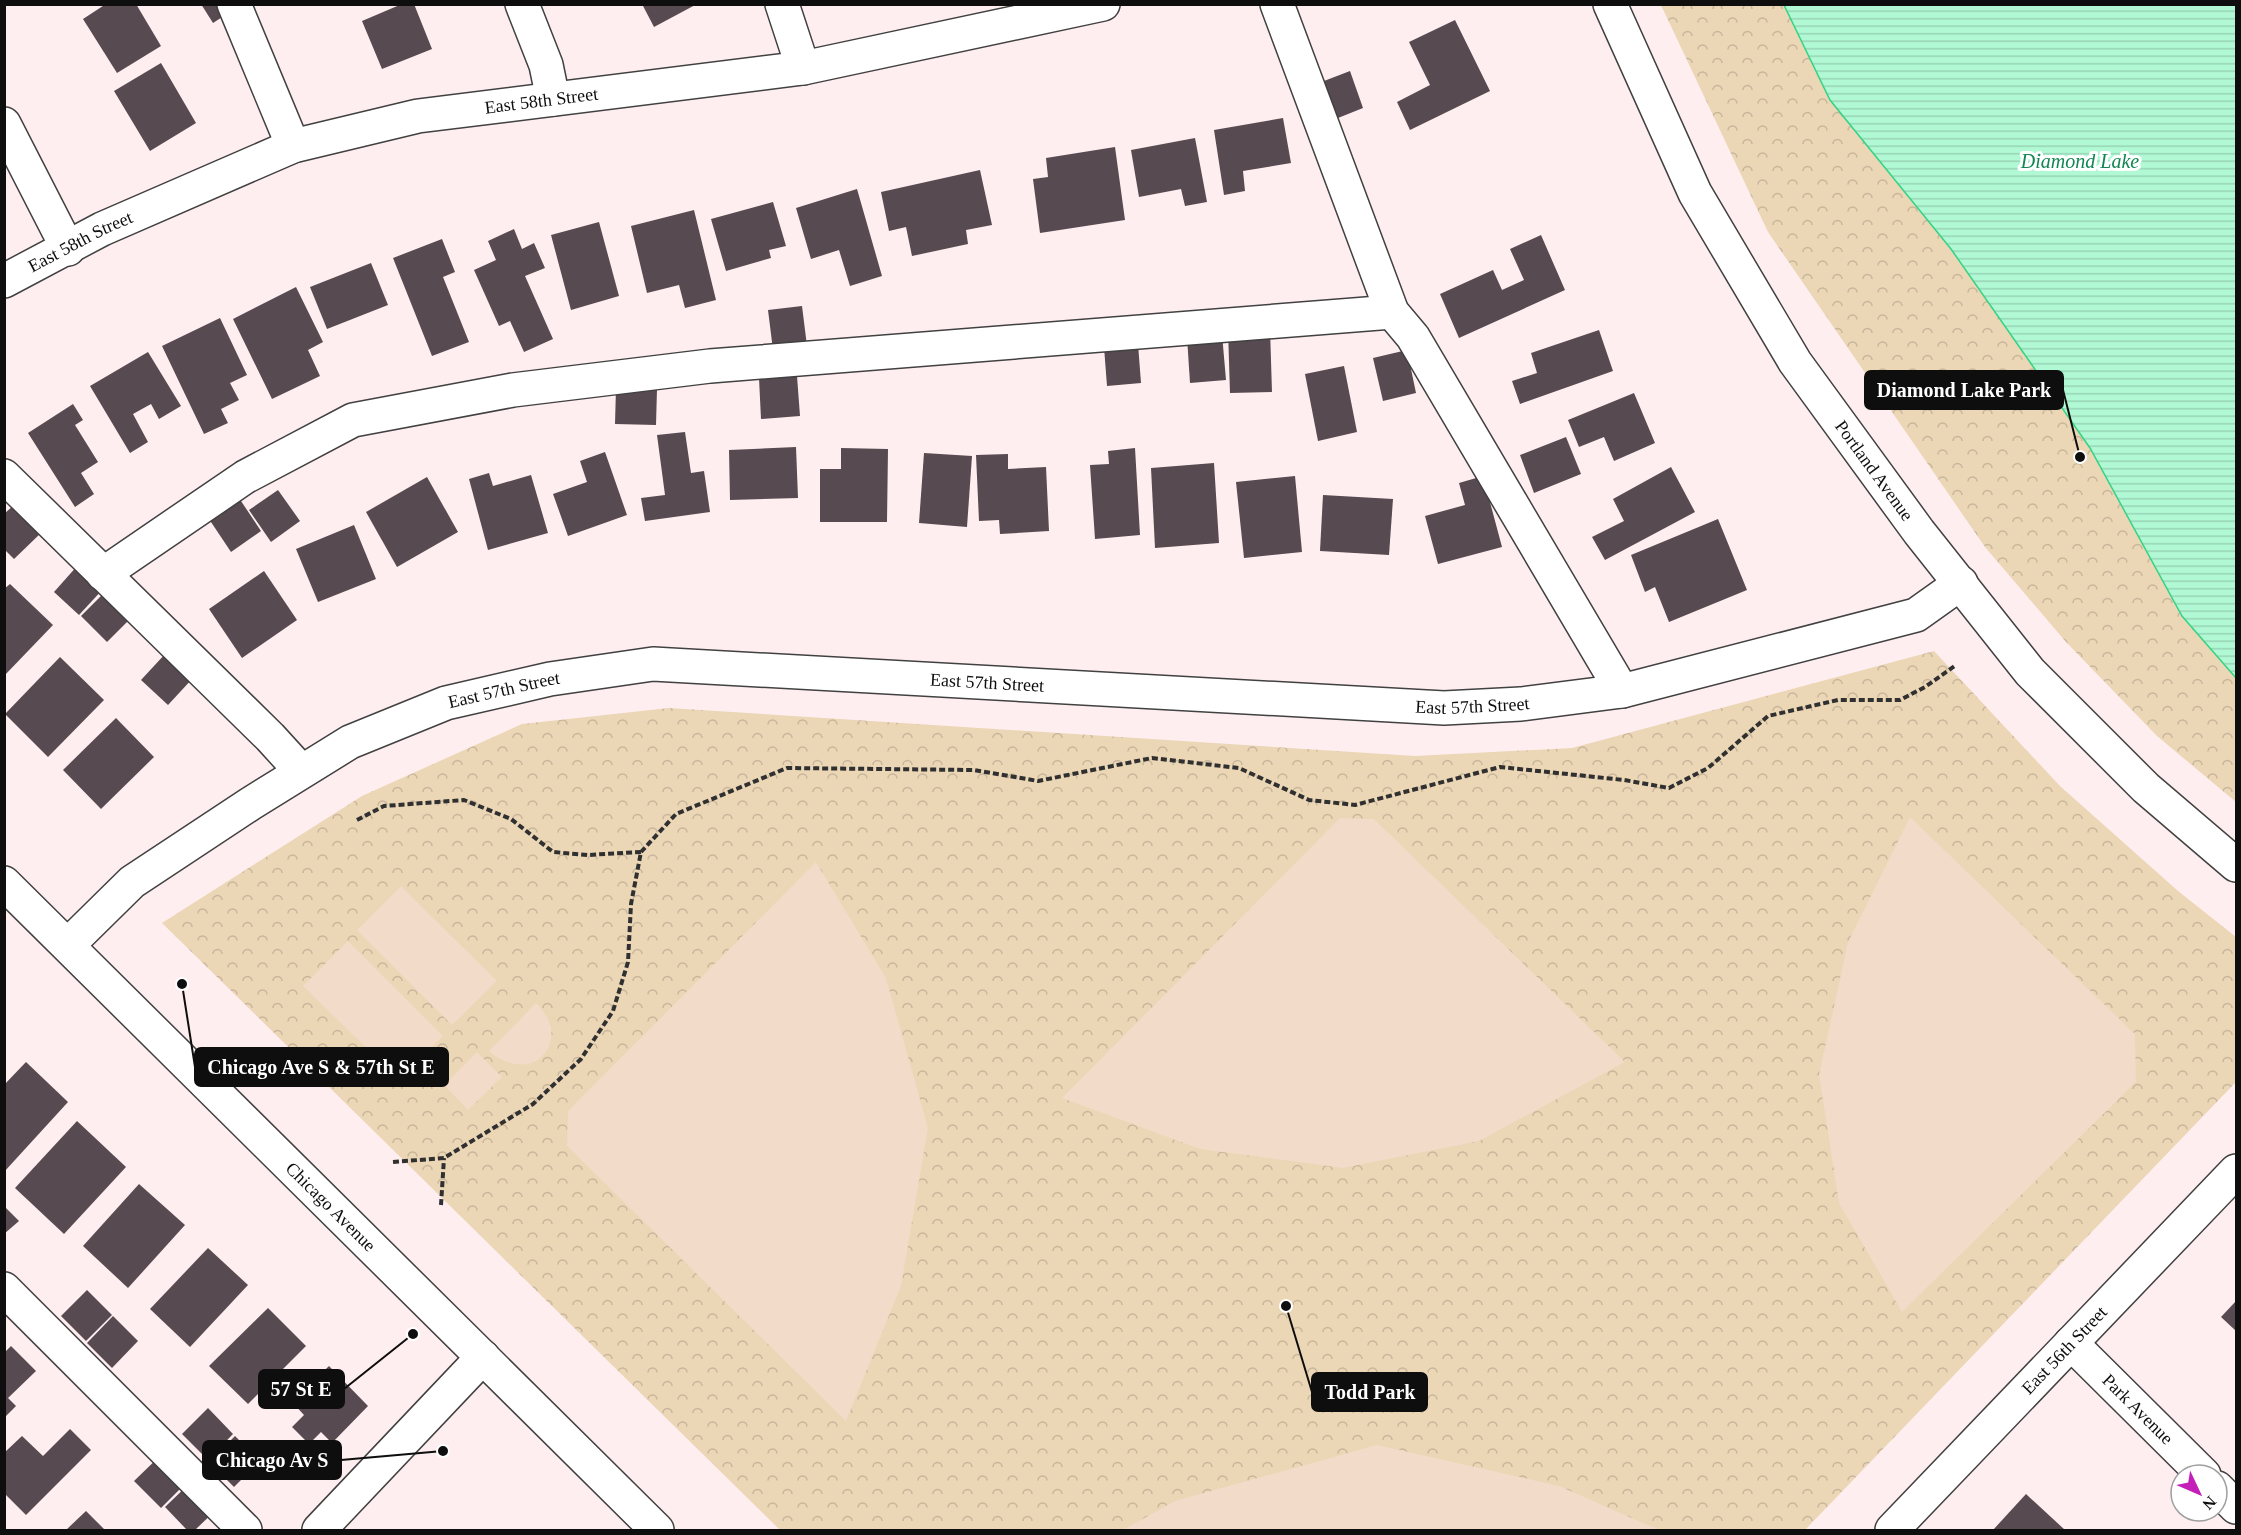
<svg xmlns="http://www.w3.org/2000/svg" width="2241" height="1535" viewBox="0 0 2241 1535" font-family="'Times New Roman',serif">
<defs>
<pattern id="park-crowns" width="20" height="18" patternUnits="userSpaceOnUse" patternTransform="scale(1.5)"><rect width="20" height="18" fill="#ebd6b6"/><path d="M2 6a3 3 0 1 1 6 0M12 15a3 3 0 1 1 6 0" fill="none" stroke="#c8b69b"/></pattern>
<pattern id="water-rules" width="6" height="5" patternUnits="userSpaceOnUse" patternTransform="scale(1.5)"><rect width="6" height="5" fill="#b1f9d4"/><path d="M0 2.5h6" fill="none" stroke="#97d4b5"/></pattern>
</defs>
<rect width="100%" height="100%" fill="#ffeef0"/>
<g fill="url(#park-crowns)">
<polygon points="1661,5 2236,5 2236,802 2157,736 2066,642 1985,547 1768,232"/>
<polygon points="1934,651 2060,786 2178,891 2236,937 2236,1082 1805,1530 780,1530 162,923 362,796 522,724 669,708 1415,756 1572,748"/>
</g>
<g fill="#f2dbc8">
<polygon points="1910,817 2135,1034 2136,1082 1902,1312 1839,1203 1819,1075 1848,942"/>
<polygon points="1340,818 1374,819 1625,1062 1479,1141 1343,1168 1200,1149 1062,1098"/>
<polygon points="816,862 886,978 928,1128 901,1286 846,1421 567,1146 568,1111"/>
<polygon points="401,886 497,981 452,1025 357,930"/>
<polygon points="348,941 443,1036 399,1080 303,986"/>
<path d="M 536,1003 C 575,1039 533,1089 489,1051 Z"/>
<polygon points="477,1052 502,1077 468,1110 444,1085"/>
<polygon points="1377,1445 1559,1486 1659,1530 1123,1530 1175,1501"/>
</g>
<polygon fill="url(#water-rules)" stroke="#35d385" stroke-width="1.5" points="1784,5 2236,5 2236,678 2182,616 2090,448 1951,249 1830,100"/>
<g fill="#574a50">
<polygon points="106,4 136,4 161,46 117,73 83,19"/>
<polygon points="201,4 225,4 230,12 213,23"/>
<polygon points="402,4 414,4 432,49 382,69 362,21"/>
<polygon points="642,4 697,4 654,27"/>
<polygon points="1455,20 1490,91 1410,130 1397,102 1430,85 1409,42"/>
<polygon points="161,63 196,123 150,151 114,91"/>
<polygon points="1350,71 1363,108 1338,118 1324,81"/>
<polygon points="1283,118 1291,163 1243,171 1245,191 1224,195 1214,130"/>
<polygon points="1195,138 1207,202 1185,206 1181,189 1139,197 1131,150"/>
<polygon points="1115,147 1125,220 1040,233 1033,179 1048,177 1046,158"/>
<polygon points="980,170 992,225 966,230 968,244 912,256 906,227 889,231 881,192"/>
<polygon points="857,189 882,276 850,286 839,250 811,259 796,208"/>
<polygon points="773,202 786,246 769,250 771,258 726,271 711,219"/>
<polygon points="694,210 716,300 685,308 679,285 647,293 631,226"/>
<polygon points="599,222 619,296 571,310 551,235"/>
<polygon points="514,229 522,249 534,243 545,268 525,276 553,339 524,352 510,321 499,326 474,270 496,260 488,241"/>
<polygon points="1541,235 1565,290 1459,338 1440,294 1493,270 1502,290 1524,280 1510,249"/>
<polygon points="442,239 455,272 443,277 469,342 432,356 393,258"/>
<polygon points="371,263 388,305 327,329 310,287"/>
<polygon points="296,287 323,342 308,350 320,376 272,399 233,319"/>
<polygon points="802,306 807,346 773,350 768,310"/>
<polygon points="220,318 247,375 230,383 239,400 221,409 228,423 204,434 162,346"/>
<polygon points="1270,329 1272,392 1230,393 1228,330"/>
<polygon points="1599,330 1613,371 1520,404 1512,381 1537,373 1531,353"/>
<polygon points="1222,334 1226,380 1190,383 1187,337"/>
<polygon points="1138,344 1141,383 1107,386 1104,347"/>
<polygon points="1407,350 1416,393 1383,401 1373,358"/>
<polygon points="148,352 181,406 159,419 151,404 133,414 148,442 130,453 90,386"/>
<polygon points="1344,366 1357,432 1318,441 1305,374"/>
<polygon points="797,376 800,416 761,419 759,378"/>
<polygon points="616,388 657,389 656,425 615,424"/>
<polygon points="1634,393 1655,443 1614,461 1604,437 1579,447 1568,420"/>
<polygon points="73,404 83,420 75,425 98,462 81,473 94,494 75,507 28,433"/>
<polygon points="685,432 691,473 704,471 710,512 645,521 641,498 665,495 657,435"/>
<polygon points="1566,437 1581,474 1534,493 1520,455"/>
<polygon points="796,447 798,498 730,500 729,450"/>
<polygon points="841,448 888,449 887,522 820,522 820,469 841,469"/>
<polygon points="1135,448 1140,535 1095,539 1090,465 1109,464 1108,451"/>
<polygon points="605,452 627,515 568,536 553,494 587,482 580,461"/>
<polygon points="924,453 972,456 967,527 919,523"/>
<polygon points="1008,454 1008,469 1046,467 1049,531 1000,534 999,520 979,521 976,455"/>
<polygon points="1214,463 1219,543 1155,548 1151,468"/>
<polygon points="1671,467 1695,512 1605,560 1592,537 1624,521 1613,499"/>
<polygon points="489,473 493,486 531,475 548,533 488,550 469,479"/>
<polygon points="1295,476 1302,552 1244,558 1236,482"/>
<polygon points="1483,476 1502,547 1438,564 1425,516 1465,505 1459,483"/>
<polygon points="427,477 458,532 397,567 366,512"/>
<polygon points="278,490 300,521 271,542 249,510"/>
<polygon points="1323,495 1393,499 1389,555 1320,551"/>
<polygon points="239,498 261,531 231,552 209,519"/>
<polygon points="14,505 42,532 14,559 4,549 4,514"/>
<polygon points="1718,519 1747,590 1669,622 1655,587 1645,592 1631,555"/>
<polygon points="354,525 376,579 318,602 296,549"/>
<polygon points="78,565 104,588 79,615 54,592"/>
<polygon points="264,571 297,620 242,658 209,609"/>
<polygon points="10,584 53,625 4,676 4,589"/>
<polygon points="106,591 132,617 107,642 81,616"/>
<polygon points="166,653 193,678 168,705 141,680"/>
<polygon points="60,657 104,700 48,757 5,714"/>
<polygon points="116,718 154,757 101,809 63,770"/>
<polygon points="26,1062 68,1102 4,1172 4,1085"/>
<polygon points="77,1121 126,1167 64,1234 15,1188"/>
<polygon points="139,1184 185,1225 128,1288 83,1246"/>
<polygon points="4,1206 19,1221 4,1234"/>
<polygon points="208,1248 248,1285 190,1347 150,1309"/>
<polygon points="87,1290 112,1315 86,1341 61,1316"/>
<polygon points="2236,1301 2236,1331 2221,1317"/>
<polygon points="268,1308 306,1346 248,1404 209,1366"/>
<polygon points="113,1316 138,1341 112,1368 87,1343"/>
<polygon points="11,1346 36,1371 8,1398 16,1406 4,1418 4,1353"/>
<polygon points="329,1366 368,1406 332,1443 321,1432 309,1444 292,1427 304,1415 292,1402"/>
<polygon points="208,1408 233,1434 208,1460 182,1434"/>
<polygon points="70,1429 91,1450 26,1515 4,1493 4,1453 22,1436 43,1456"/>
<polygon points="235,1436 260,1461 234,1487 209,1462"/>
<polygon points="165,1451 191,1478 161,1508 134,1481"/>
<polygon points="192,1481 218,1508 195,1530 187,1530 165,1507"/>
<polygon points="2026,1494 2065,1530 1993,1530"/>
<polygon points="86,1511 105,1530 66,1530"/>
</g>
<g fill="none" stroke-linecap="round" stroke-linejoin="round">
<defs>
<g id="minor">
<polyline points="234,4 293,146"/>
<polyline points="522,4 546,65 553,99"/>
<polyline points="782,4 803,68"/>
<polyline points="1277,4 1392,312 1413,337 1622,691"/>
<path id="s1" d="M 1610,4 L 1695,193 L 1795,362 L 1919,532 L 2030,672 L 2146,788 L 2236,865"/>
<polyline points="4,124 68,249"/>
<path id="s2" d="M 4,281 L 102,229 L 293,146 L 418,116 L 803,68 L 1103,4"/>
<polyline points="4,476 270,737 301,771"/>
<polyline points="103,574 245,477 353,420 513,390 710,366 1392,312"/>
<path id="s3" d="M 4,883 L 657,1530"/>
<path id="s4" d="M 68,945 L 132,882 L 250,804 L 350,742 L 446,703 L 550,679 L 653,664 L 1444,708 L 1521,704 L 1622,691 L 1916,615 L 1961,583"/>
<polyline points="4,1289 245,1530"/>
<path id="s5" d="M 2071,1343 L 2204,1475"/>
<polyline points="2217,1488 2236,1507"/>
<polyline points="319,1530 483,1357"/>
<path id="s6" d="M 1892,1530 L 2236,1171"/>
</g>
</defs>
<use href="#minor" stroke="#414141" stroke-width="36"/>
<g stroke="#303030" stroke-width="4" stroke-dasharray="6 3" stroke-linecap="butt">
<polyline points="357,820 384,806 464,800 511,819 553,852 588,855 641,852"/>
<polyline points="393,1162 444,1158 533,1104 581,1059 613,1011 628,962 631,904 641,852 676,814 787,768 974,770 1038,781 1152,758 1239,768 1309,800 1355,805 1500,767 1624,780 1669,788 1708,768 1768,716 1838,700 1900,700 1925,687 1956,665"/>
<polyline points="441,1205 444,1158"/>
</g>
<use href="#minor" stroke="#fff" stroke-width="33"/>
</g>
<g text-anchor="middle" stroke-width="6" stroke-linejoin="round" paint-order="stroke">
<g font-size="18" fill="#0e0e0e" stroke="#fff">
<text dy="6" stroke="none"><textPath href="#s2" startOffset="572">East 58th Street</textPath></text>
<text dy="6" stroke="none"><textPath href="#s2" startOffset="86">East 58th Street</textPath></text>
<text dy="6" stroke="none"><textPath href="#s1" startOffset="538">Portland Avenue</textPath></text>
<text dy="6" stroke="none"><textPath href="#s4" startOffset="998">East 57th Street</textPath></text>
<text dy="6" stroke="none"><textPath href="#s4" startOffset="512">East 57th Street</textPath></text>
<text dy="6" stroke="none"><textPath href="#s4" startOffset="1484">East 57th Street</textPath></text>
<text dy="6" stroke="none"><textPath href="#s3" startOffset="460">Chicago Avenue</textPath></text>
<text dy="6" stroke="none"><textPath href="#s6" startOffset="249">East 56th Street</textPath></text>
<text dy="6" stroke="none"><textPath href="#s5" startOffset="94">Park Avenue</textPath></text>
</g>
<g font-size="20" font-style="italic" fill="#128752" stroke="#fff">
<text x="2080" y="168">Diamond Lake</text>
</g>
</g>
<path fill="none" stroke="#0e0e0e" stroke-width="2" d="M2080 457L2063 390M182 984L195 1067M413 1334L344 1389M1286 1306L1312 1392M443 1451L341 1460"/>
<g fill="#0e0e0e" stroke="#fff" stroke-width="2">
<circle cx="2080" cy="457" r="6"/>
<circle cx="182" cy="984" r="6"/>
<circle cx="413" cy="1334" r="6"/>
<circle cx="1286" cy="1306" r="6"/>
<circle cx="443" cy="1451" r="6"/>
</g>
<g fill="#0e0e0e" stroke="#0e0e0e" stroke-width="2">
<rect x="1865" y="371" width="198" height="38" rx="6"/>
<rect x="195" y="1048" width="253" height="38" rx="6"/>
<rect x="259" y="1370" width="85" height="38" rx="6"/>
<rect x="1312" y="1373" width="115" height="38" rx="6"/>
<rect x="203" y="1441" width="138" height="38" rx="6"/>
</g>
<g font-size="20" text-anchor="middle" font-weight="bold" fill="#fff">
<text x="1964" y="397">Diamond Lake Park</text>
<text x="321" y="1074">Chicago Ave S &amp; 57th St E</text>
<text x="301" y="1396">57 St E</text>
<text x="1370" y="1399">Todd Park</text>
<text x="272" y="1467">Chicago Av S</text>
</g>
<rect width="2241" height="1535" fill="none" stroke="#0e0e0e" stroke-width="12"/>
<g transform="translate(2199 1493) rotate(134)"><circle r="28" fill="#ffffff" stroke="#9f9f9f" stroke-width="1.5"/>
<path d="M0-4.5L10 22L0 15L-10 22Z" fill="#c420b9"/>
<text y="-9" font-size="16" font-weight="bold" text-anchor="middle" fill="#0e0e0e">N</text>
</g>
</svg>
